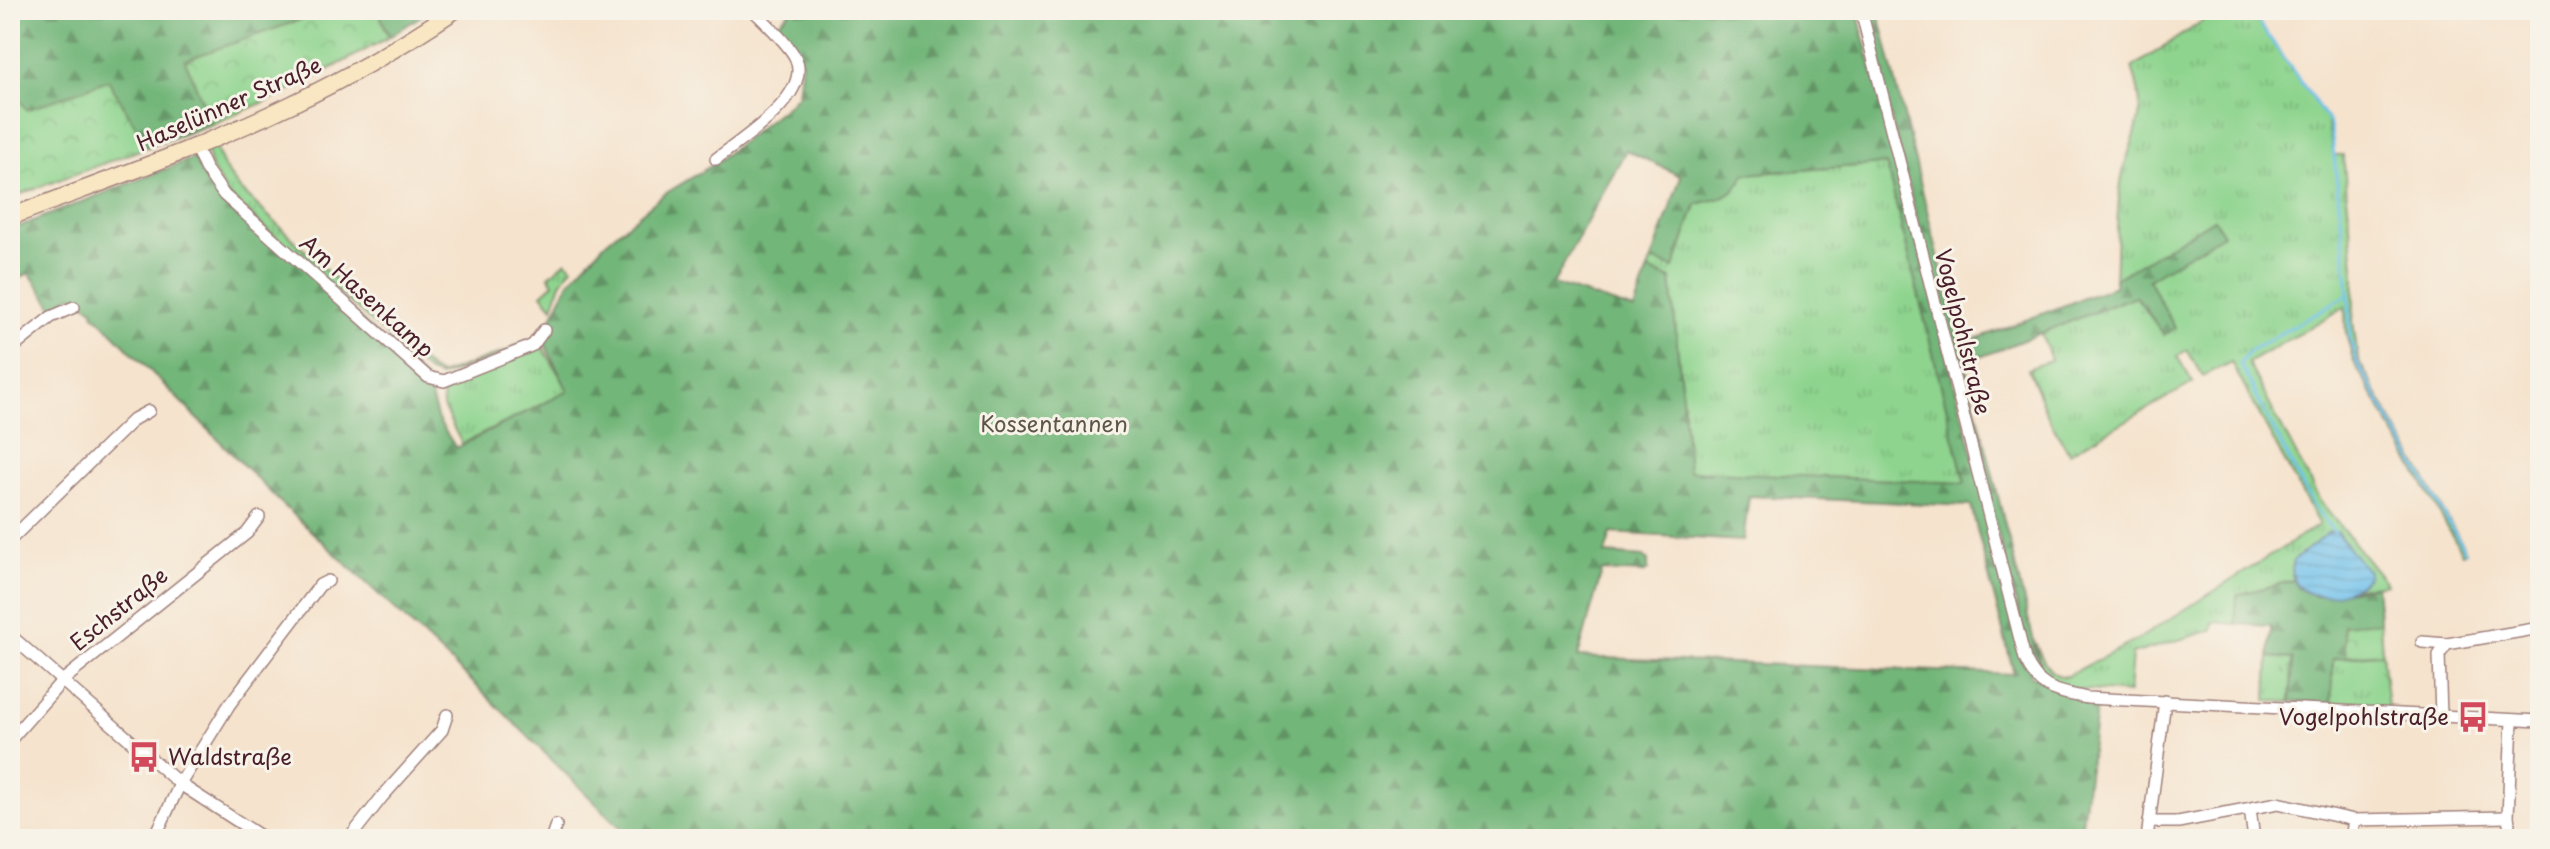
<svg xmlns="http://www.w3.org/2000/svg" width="2550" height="849" viewBox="0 0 2550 849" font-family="'Playpen Sans',sans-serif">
<defs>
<pattern id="grass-tufts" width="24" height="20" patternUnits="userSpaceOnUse" patternTransform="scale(2)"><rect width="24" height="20" fill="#8ed48e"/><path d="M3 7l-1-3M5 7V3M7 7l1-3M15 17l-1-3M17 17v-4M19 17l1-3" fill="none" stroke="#7cb67b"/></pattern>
<pattern id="forest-firs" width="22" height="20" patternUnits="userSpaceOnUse" patternTransform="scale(2)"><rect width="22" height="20" fill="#72b679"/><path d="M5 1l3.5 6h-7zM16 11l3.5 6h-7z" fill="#609363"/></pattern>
<pattern id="park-crowns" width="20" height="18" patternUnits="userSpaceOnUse" patternTransform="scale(2)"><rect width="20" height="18" fill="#8ed48e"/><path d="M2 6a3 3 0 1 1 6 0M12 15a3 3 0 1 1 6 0" fill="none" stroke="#7cb67b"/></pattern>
<pattern id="water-rules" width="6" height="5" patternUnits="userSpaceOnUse" patternTransform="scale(2)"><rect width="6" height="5" fill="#70c1ec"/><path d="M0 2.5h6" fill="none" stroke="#62a5cb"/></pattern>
</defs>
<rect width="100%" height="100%" fill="#f7f3e8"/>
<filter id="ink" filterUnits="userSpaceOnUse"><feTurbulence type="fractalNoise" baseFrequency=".0125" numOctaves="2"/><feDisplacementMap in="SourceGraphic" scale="16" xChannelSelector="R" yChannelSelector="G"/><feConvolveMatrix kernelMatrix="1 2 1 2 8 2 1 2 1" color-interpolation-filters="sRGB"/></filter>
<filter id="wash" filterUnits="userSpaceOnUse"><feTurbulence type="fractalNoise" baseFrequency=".006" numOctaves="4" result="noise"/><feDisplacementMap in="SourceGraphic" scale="32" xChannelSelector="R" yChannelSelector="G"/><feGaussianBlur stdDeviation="1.8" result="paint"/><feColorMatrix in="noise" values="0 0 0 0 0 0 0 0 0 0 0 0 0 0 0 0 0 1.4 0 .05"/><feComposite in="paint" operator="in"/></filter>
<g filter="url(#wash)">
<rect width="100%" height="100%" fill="#f5e3cd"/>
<g fill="url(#grass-tufts)" stroke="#6c7a5c" stroke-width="2">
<path d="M 2219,10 L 2250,10 L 2327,119 L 2334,155 L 2343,155 L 2355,276 L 2353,322 L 2358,360 L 2466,551 L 2462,553 L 2353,360 L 2346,333 L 2345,307 L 2248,363 L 2321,503 L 2387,584 L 2355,588 L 2368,576 L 2337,532 L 2329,532 L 2292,575 L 2294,580 L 2238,595 L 2235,624 L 2213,622 L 2212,630 L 2132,654 L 2129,693 L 2062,688 L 2044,682 L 2035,642 C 2042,657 2048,678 2067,676 L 2135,641 L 2319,525 L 2231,362 L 2203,376 L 2187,350 L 2177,356 L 2193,383 L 2069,453 L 2048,417 L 2028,369 L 2051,360 L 2041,333 L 2135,296 L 2164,334 L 2148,280 L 2213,220 L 2115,279 C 2117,250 2116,220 2120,190 C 2126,137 2153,127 2132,68 Z"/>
<polygon points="215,146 225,169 240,189 430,369 440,375 507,351 518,344 522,348 440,377 429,373 226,193 210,165 206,149"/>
<polygon points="1886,164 1966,484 1689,472 1671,279 1648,270 1652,260 1674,268 1696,204 1721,198 1744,174"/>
<polygon points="566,261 572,267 561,283 553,307 542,294 554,283 549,276"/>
<polygon points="540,343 569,391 462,444 443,407 442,390"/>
<polygon points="2382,653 2388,707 2331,704 2333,659"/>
<polygon points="2269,657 2293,658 2290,702 2267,701"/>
</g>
<g fill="url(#forest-firs)" stroke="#5e6a52" stroke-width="2" fill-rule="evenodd">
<polygon points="10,10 329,10 185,60 212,124 148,147 108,80 27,111 10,86"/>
<polygon points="378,10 430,10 389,37"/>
<path d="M 792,10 L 1857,10 L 2031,676 L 2097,703 L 2080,839 L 632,839 L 482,691 L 279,501 L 93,313 L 94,310 L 72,295 L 54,308 L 29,273 L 10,283 L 10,230 L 194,158 L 201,171 L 426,380 L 438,420 L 456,448 L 568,391 L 542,338 L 569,282 L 606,242 L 663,195 L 714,164 L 790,103 L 798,94 L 802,60 L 777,24 ZM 1626,150 L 1681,176 L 1652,260 L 1674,268 L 1696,204 C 1719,199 1734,197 1745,174 L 1886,164 L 1965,483 L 1689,471 L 1671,279 L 1648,270 L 1634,310 L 1553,284 ZM 1749,496 L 1971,506 L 2014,674 L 1578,657 L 1602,571 L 1643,573 L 1648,570 L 1648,561 L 1644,557 L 1605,554 L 1611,533 L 1743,541 Z"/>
<polygon points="1863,10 1878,10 1960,345 2115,286 2115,279 2214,219 2223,234 2148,279 2175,328 2164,335 2135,296 1965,363 2044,682 2034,673"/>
<polygon points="2294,580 2298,588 2316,596 2376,586 2382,653 2333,659 2331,704 2290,702 2293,659 2269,657 2271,626 2235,624 2237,595"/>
</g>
<g fill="url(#park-crowns)" stroke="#6c7a5c" stroke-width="2">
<polygon points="329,10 378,10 389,37 288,92 212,124 185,60"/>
<polygon points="108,80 148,147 10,198 10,86 27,110"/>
<polygon points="2380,622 2382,653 2346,656 2343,625"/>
</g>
<path fill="url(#water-rules)" stroke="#5d708c" stroke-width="2" d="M 2329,532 L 2336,532 L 2368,572 L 2368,576 C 2353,596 2306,606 2294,580 C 2291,572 2290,569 2293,561 Z"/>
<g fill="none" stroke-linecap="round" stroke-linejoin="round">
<g stroke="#70c1ec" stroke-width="3">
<polyline points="2250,10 2327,119 2331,128 2349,294 2248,352 2240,364 2313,506 2334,532"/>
<polyline points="2349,294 2350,339 2356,361 2465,551"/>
</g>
</g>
</g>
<g filter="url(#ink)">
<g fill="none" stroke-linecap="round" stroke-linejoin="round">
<defs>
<g id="street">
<path d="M 1861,10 L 2025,659 C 2039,690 2055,691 2087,698 L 2540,721"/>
<polyline points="195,146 205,168 224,195 428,377 444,381 524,349 533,345 544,330"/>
<path d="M 716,159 C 740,140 814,95 795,57 C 787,42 765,22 753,10"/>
<polyline points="10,350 51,317 74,307"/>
<polyline points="10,540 134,419 149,411"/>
<polyline points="10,635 180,784 265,839"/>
<polyline points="2422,642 2447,644"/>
<polyline points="2441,716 2439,655 2447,644 2540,628"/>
<polyline points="10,740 62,681 247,533 259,517"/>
<polyline points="2250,809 2254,839"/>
<polyline points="2149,822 2178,822 2278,803 2354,820 2508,817"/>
<polyline points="154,839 180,784 229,705 320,585 328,581"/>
<polyline points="349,839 382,797 442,730 447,715"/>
<polyline points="551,839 556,825"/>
<polyline points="2147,839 2165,701"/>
<polyline points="2351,839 2354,820"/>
<polyline points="2512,839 2508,817 2512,720"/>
</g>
<path id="secondary" d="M 10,217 C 104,181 201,148 292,104 C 349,77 403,45 455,10"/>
</defs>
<use href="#street" stroke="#a0817c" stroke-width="14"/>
<use href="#secondary" stroke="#a0817c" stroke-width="19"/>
<use href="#street" stroke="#fff" stroke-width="11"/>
<use href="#secondary" stroke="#f9e7c3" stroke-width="16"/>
</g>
</g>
<defs>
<symbol id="bus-bare" viewBox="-9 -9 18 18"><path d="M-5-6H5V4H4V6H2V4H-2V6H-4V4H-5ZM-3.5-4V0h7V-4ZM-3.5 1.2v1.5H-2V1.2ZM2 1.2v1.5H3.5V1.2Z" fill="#d1495b" stroke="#f7f3e8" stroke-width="2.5" paint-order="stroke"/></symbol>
</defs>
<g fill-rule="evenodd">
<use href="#bus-bare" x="2451" y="695" width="44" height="44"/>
<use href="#bus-bare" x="122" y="735" width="44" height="44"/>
</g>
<g text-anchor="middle" stroke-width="6" stroke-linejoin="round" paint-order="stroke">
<g font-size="22" fill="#4a1f2b" stroke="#f7f3e8">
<text transform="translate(229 104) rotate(-24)" y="8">Haselünner Straße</text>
<text transform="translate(367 296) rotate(42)" y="8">Am Hasenkamp</text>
<text transform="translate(1963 332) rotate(76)" y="8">Vogelpohlstraße</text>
<text transform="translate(119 609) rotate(-39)" y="8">Eschstraße</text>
</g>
<g font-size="22" fill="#5e5549" stroke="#f7f3e8">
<text x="1054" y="432">Kossentannen</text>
</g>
<g font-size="22" fill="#4a1f2b" stroke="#f7f3e8" text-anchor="end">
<text x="2449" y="725">Vogelpohlstraße</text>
<text x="168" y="765" text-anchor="start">Waldstraße</text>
</g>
</g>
<rect width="2550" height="849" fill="none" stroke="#f7f3e8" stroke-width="40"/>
</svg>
